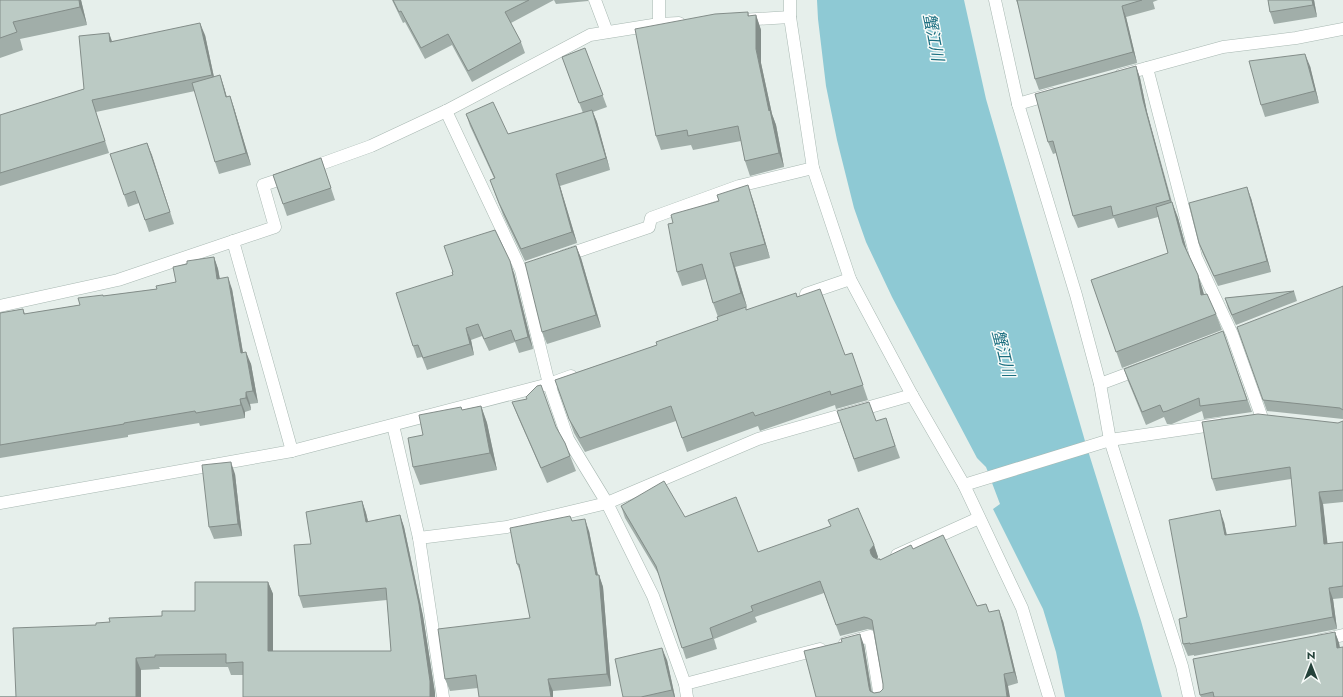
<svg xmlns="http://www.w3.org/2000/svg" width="1343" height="697" viewBox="0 0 1343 697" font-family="Jost,'Noto Sans JP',sans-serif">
<rect width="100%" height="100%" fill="#e6efeb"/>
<polygon fill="#8ec9d4" points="817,0 964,0 986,99 1085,441 1141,621 1162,697 1065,697 1056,652 1043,609 993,509 1000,504 986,467 977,458 892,297 866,242 854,208 837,140 826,86 818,19"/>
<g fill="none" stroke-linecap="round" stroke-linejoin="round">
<defs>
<g id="service">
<polyline points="659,24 659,0"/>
<polyline points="897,555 979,518"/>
</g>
<g id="minor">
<polyline points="595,0 607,32"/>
<polyline points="790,0 790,17 813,168 850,279 912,395 964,485 1022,608 1049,697"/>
<polyline points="995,0 1018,104 1076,295 1100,384 1110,440 1182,666 1189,697"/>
<polyline points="741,20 790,17"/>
<polyline points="1147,68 1196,257 1232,334 1262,418"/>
<polyline points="1121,75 1223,47 1296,38 1343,29"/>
<polyline points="1018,104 1052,94"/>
<polyline points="446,111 521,270 549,384 568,439 607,503 653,596 685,684 687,697"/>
<polyline points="307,169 371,146 446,111 590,35 659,24 679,23"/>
<polyline points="233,241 292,451"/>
<polyline points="564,256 649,227 651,218 739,186 813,168"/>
<polyline points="806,294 850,279"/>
<polyline points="0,306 118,280 275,227 263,185 290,176"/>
<polyline points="1100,384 1140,369"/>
<polyline points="393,425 419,538 443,697"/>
<polyline points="964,485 1110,440 1219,424"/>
<polyline points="0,503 292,451 549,384 571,376"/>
<polyline points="419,538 507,527 607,503 758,439 912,395"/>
<polyline points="1321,640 1343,635"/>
<polyline points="845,643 870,636 880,697"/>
<polyline points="685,684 820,649"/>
</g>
</defs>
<use href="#service" stroke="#a8b8b2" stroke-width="13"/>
<use href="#minor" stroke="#a8b8b2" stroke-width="13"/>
<use href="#service" stroke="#fff" stroke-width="12"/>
<use href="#minor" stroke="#fff" stroke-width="12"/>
</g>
<g fill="#a1aea9">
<polygon points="0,0 81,0 87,25 20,39 23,50 0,58"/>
<polygon points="392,0 588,0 588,1 556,4 554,0 511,23 521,42 525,53 472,82 452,45 425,59 405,22 403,23"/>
<polygon points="1016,0 1158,0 1153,2 1155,9 1126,17 1137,63 1039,90 1035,79 1020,10"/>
<polygon points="1268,0 1314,0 1317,17 1274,24 1270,12"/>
<polygon points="748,12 749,16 756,15 761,30 761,63 772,114 776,125 784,167 750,176 745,161 741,141 693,150 691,145 661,150 656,136"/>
<polygon points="109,33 112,41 205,35 214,77 220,75 227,97 230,96 234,108 251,165 219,174 215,162 195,91 96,112 109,153 0,186 0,115 84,89"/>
<polygon points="585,48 607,107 593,112 597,122 610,170 560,186 577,243 525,261 503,215 490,180 494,178 470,126 466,114 508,134 583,113 562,57"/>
<polygon points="1136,66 1140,78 1147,112 1172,202 1178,218 1187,251 1198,275 1203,291 1204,294 1216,314 1222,330 1122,368 1091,280 1168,253 1158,217 1118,228 1114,218 1078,228 1073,216 1056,153 1053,154 1048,142"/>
<polygon points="1310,66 1319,103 1265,117 1261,105"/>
<polygon points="147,143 174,224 149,232 139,203 128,207 124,195"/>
<polygon points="321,158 335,200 287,216 273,175"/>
<polygon points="1251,198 1271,272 1218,286 1203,254 1199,243"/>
<polygon points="753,200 770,258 735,267 747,307 746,307 746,310 797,297 845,355 852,353 868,400 836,409 835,405 760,431 758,426 687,452 676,421 585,452 574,433 555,380 657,345 718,320 718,317 713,303 706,279 682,286 677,272"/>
<polygon points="576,246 581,258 601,327 547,344 542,332"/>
<polygon points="214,257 218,269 220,279 232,289 243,352 251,364 258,403 250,404 251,410 245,412 245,418 200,426 199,423 128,435 128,437 0,458 0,313 23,309 25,314 80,305 104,296 157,289 176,282 187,264"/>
<polygon points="514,273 533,349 519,353 515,342 489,351 482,336 471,340 474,355 427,370 422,357 417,358 413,346"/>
<polygon points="1343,286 1343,419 1267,411 1263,400 1341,287"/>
<polygon points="1294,291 1297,301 1236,325 1228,308 1225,298"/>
<polygon points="1223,331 1252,412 1204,419 1202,411 1172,424 1167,424 1164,417 1146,425 1128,381 1124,369"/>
<polygon points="512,402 556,428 565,443 576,471 547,483 518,417"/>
<polygon points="481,406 487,423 497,470 420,485 413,467 423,435 462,410"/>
<polygon points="837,411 876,421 890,430 900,458 858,472"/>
<polygon points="1343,421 1343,502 1323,504 1327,544 1343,542 1343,598 1333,599 1337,629 1194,656 1194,655 1188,656 1183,644 1187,617 1224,522 1227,535 1296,526 1291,479 1216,491 1212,479"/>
<polygon points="235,474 242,536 214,539 209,527"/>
<polygon points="362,501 366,513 368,522 400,515 404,527 423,616 435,693 243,675 231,675 228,667 159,667 160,669 141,670 141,697 16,697 96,625 110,622 162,616 195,611 268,582 273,594 273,651 391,651 387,600 303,608 299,596 311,544"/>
<polygon points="621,506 685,517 758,552 874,545 878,557 877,559 880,560 913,549 977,606 986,604 989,612 1003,621 1018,683 1008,686 816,697 864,645 872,691 874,693 880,692 883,689 883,684 873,630 868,629 840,636 824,593 755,617 757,622 714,639 717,649 686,659 659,575 625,518"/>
<polygon points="572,521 589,531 598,575 599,575 603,587 611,686 553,691 553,697 479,697 478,688 450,691 445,679 530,618 522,576 517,564"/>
<polygon points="1335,632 1339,643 1340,647 1343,697 1201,697 1200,695"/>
<polygon points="667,660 675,697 623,697"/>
</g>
<g fill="#838d89">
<polygon points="79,0 81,0 87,25 80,7"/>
<polygon points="1312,0 1314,0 1317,17 1313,5"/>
<polygon points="1122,6 1126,17 1137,63 1133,52"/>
<polygon points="756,15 761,30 761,63 772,114 776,125 784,167 779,153 769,111 756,49"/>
<polygon points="200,23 205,35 216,87 212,75"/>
<polygon points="109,33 113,45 110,42"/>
<polygon points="1305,54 1310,66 1319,103 1315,91"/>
<polygon points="1136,66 1140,78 1147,112 1174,212 1170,200 1143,100"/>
<polygon points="220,75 224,87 230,110 226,97"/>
<polygon points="230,96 234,108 251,165 246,153"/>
<polygon points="592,110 597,122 610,170 606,158"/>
<polygon points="147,143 152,155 174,224"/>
<polygon points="556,174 560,186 577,243 572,232"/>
<polygon points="748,185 753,200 770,258 765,244"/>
<polygon points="1247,187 1251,198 1271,272 1267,261"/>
<polygon points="1172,202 1178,218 1189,259 1183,243"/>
<polygon points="576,246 581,258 601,327 596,315"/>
<polygon points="730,253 735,267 747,307 741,293"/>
<polygon points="214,257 218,269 222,292 217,279"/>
<polygon points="510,261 514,273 533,349 528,337"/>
<polygon points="1198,275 1203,291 1207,310 1201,295"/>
<polygon points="228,277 232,289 245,365 241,353"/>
<polygon points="466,328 471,340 474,355 470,344"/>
<polygon points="246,352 251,364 258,403 253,391"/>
<polygon points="246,392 250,404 251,410 246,398"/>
<polygon points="240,399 245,412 245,418 241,405"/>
<polygon points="481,406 487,423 497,470 490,453"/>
<polygon points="231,462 235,474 242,536 238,524"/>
<polygon points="1319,492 1323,504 1329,556 1324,544"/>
<polygon points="362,501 366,513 371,534 366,522"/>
<polygon points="1220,510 1224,522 1229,547 1225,535"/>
<polygon points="400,515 404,527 423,616 435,693 435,697 430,697"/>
<polygon points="585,519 589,531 599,581 599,575 603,587 611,686 607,674 596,575"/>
<polygon points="874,545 878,557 875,562 871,554 870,550"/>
<polygon points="268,582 273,594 273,663 268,651"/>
<polygon points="1329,588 1333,599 1337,629 1333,617"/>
<polygon points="999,610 1003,621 1018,683 1014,672"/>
<polygon points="1335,632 1339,643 1341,660 1337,648"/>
<polygon points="860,634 864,645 872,697 869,687"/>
<polygon points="662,648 667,660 675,697 674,697 672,690"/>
<polygon points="136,658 141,670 141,697 136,697"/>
<polygon points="1004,674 1008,686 1010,697 1007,697"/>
<polygon points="548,679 553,691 553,697 551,697"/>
</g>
<g fill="#bbcac4" stroke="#838d89">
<polygon points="0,0 79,0 80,7 13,22 17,32 0,38"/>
<polygon points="393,0 529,0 505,12 521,42 468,71 448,34 421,48 401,11 399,12"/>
<polygon points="1017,0 1142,0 1122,6 1133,52 1035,79"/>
<polygon points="1268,0 1312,0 1313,5 1270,12"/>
<polygon points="748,12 748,16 756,15 756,49 769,111 770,110 779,153 745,161 738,126 688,136 687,130 656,136 635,29 715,14"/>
<polygon points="200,23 212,75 92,100 105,141 0,173 0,115 84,89 79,36 109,33 110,42"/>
<polygon points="585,48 603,95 579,103 562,57"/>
<polygon points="1305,54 1315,91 1261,105 1249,61"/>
<polygon points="1136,66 1143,100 1170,200 1113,216 1111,206 1073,216 1053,141 1048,142 1035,94"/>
<polygon points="220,75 226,97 230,96 246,153 215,162 192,83"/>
<polygon points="493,102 508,134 592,110 606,158 556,174 572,232 521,249 499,203 490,180 495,178 466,114"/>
<polygon points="147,143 170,212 145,220 135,191 124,195 110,154"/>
<polygon points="321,158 331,188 283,204 273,175"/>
<polygon points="748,185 765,244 730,253 741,293 713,303 702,264 677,272 668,224 673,223 671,215 673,214 719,201 717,195"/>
<polygon points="1247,187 1267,261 1214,276 1199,243 1189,203"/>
<polygon points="1172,202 1183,243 1198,275 1201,295 1207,294 1216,314 1116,352 1091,280 1168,253 1156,207"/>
<polygon points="495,230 510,261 528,337 515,341 511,330 484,339 478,324 466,328 470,344 423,358 418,345 413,346 396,293 453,275 452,272 453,272 444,246"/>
<polygon points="576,246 596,315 542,332 525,263"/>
<polygon points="214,257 217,279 228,277 241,353 246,352 253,391 246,392 246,398 240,399 241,405 196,413 195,411 124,423 124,424 0,445 0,313 23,309 24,314 80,305 78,298 103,295 103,296 157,289 156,286 176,282 173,267 187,264 187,261"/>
<polygon points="1343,286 1343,410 1340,408 1263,400 1237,327 1341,287"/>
<polygon points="820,289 845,355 852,353 863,385 831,395 830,391 755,416 753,412 682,438 671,406 580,438 569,419 555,380 657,345 656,342 718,320 717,317 746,307 746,310 796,293 797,297"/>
<polygon points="1294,291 1232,315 1225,298"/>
<polygon points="1223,331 1247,400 1200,406 1199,398 1167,411 1163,412 1160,405 1142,412 1124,369"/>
<polygon points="541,385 556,427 565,443 570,456 541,468 512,402 527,399 526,397 537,386"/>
<polygon points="869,402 876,421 886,418 895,446 854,459 837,411"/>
<polygon points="481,406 490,453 413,467 408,438 423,435 419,415 461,407 462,410"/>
<polygon points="1258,414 1338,423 1343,421 1343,490 1319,492 1324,544 1343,542 1343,586 1329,588 1333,617 1190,644 1190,643 1183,644 1179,619 1187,617 1169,520 1220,510 1225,535 1296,526 1290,467 1212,479 1202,422"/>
<polygon points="231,462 238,524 209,527 202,465"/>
<polygon points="664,481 685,517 736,497 758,552 831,526 828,520 858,508 874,545 870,550 871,554 873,557 877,559 880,559 880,560 911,545 913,549 943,535 977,606 986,604 989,612 999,610 1014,672 1004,674 1007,697 816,697 804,651 842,642 841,639 860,634 869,687 870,691 874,693 880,692 883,689 883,684 872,620 868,618 864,617 836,625 820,581 751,606 753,611 710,628 713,638 682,648 656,566 621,506"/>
<polygon points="362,501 366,522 400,515 419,604 430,681 430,697 243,697 243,662 226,663 226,654 155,655 155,657 136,658 136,697 0,697 16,697 13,628 96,625 96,623 110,622 109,618 162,616 162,611 195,611 195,582 268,582 268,651 391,651 386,588 299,596 294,545 311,544 306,512"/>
<polygon points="570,516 572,521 585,519 596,575 599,575 607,674 548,679 551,697 479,697 476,675 445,679 438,629 530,618 519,564 517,564 510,528"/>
<polygon points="1335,632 1337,648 1343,647 1343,697 1214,697 1213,692 1200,695 1193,659"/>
<polygon points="662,648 672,690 641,697 623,697 615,659"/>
</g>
<g text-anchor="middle" stroke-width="3" stroke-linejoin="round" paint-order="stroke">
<g font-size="16" font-style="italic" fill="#1c6f80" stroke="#f7fbf9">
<text transform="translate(934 37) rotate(79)" y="6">蟹江川</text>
<text transform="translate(1004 353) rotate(76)" y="6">蟹江川</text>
</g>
</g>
<g transform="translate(1311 665)" stroke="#f7fbf9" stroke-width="3" paint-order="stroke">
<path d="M0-3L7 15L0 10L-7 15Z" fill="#24423a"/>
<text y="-6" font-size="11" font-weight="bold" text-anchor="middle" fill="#24423a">N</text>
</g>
</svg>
